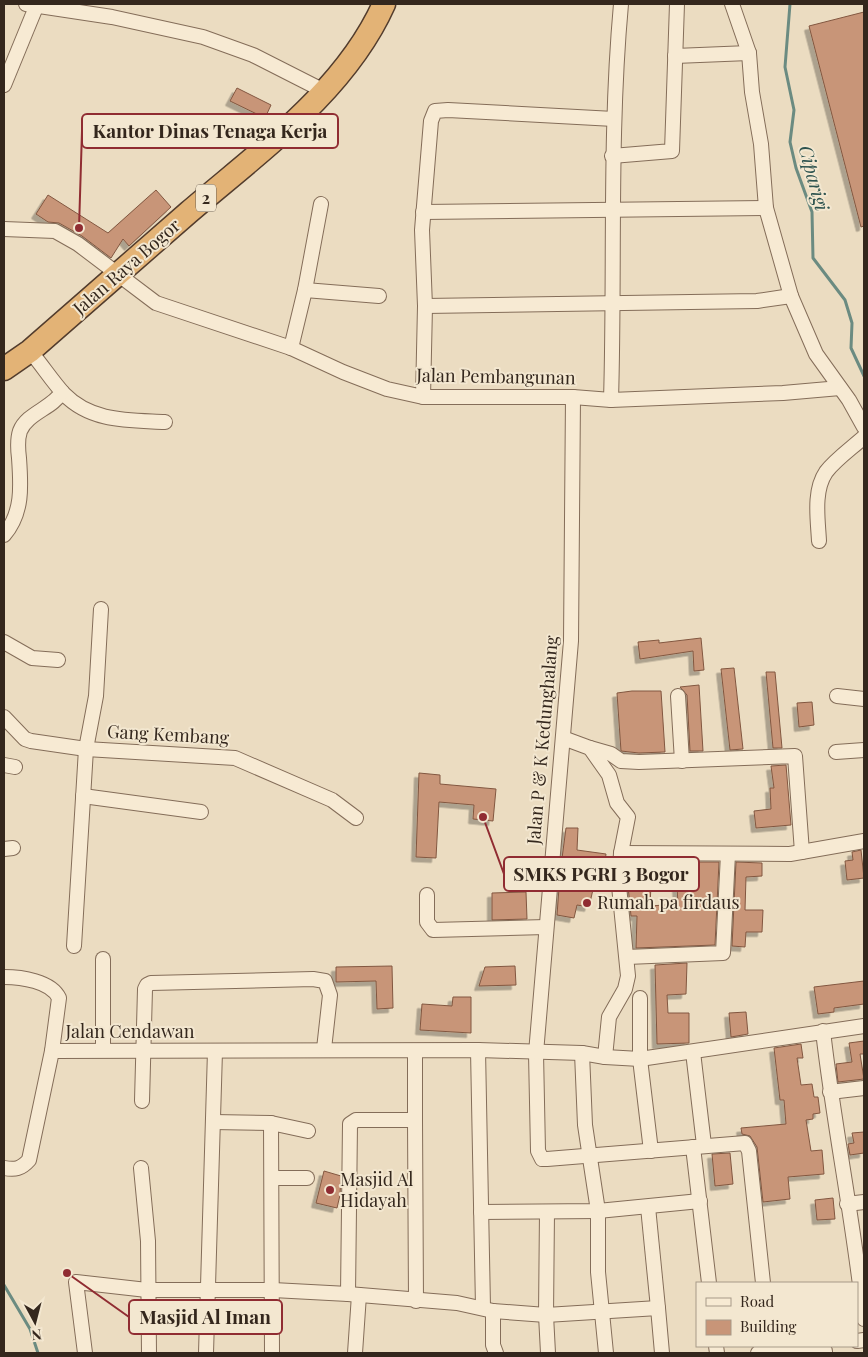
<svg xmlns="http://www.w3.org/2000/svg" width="868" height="1357" viewBox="0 0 868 1357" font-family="'Playfair Display',serif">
<defs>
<filter id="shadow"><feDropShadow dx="-4.5" dy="4.5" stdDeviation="0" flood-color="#0004"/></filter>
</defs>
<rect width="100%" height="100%" fill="#ebdcc1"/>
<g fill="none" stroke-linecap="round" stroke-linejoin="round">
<g stroke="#6b8b81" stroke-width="3">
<polyline points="790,4 785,67 794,110 790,142 796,168 812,212 813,258 845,300 852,323 851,348 864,376"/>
<polyline points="4,1285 30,1329 38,1353"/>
</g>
</g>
<g fill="#c89578" stroke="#825740" fill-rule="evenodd" filter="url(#shadow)">
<polygon points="864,12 864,226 861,227 809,26"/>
<polygon points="237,88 271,105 265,118 230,101"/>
<polygon points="156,190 171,207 129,246 123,239 111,258 82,236 59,223 48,222 36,214 48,195 108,233"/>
<polygon points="701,638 704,670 694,671 693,651 640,659 638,642 659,640 659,643"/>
<polygon points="734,668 743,749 730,750 721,669"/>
<polygon points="766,672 775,672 782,748 773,748"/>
<polygon points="699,685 703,751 690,751 687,695 680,687"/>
<polygon points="632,691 661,691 665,752 639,753 621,751 617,693"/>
<polygon points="812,702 814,725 799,727 797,703"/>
<polygon points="786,765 791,825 756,828 754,811 771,809 770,788 774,788 771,766"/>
<polygon points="419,773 440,775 440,784 496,789 493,821 473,819 474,805 439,802 436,858 416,857"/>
<polygon points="566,828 578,828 577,850 606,854 602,886 594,885 589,907 577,905 574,918 557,915 559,888 571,890 574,867 561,866"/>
<polygon points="861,850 864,878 847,880 845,861 853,860 852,852"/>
<path d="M 657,862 L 719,862 L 715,945 L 636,948 L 637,916 L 631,916 L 628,886 L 629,869 L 657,870 ZM 651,885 L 677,886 L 678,904 L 650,906 Z"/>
<polygon points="736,862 762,863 762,876 746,877 745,910 763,910 762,932 746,932 745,947 732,946"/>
<polygon points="526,892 527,919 492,920 492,893"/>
<polygon points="687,963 686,994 667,995 668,1013 689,1013 689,1043 657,1044 655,965"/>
<polygon points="392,966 393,1008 377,1009 376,981 336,982 336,967"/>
<polygon points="515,966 516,985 479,986 485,967"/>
<polygon points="864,981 864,1004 834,1008 834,1012 818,1014 814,987"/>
<polygon points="453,997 471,997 471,1033 420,1030 422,1004 452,1006"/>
<polygon points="746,1012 748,1034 731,1037 729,1013"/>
<polygon points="864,1041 864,1054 860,1054 864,1079 838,1082 836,1064 852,1062 849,1043"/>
<polygon points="801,1044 803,1058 797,1058 801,1085 812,1084 814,1097 818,1097 820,1113 813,1114 813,1119 806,1120 811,1151 822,1150 824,1174 788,1177 790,1199 763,1202 757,1147 750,1136 742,1134 741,1128 786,1124 784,1100 780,1100 774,1048"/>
<polygon points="864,1132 864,1153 850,1155 848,1144 854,1143 852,1133"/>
<polygon points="730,1153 733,1184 715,1186 712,1154"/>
<polygon points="324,1171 341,1176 340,1195 337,1208 316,1203"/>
<polygon points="833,1198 835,1219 817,1220 815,1200"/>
</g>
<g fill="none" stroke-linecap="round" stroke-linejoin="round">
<defs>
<g id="minor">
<polyline points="26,4 112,17 203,37 253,55 324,91"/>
<polyline points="732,4 749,53 752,92 761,144 766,208 791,296 816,354 849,400 864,427"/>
<polyline points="675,56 749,53"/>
<polyline points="4,85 36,7"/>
<polyline points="612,156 672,151 677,4"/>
<polyline points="423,212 766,208"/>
<polyline points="4,229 55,231 78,244 156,303 291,348 343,372 387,389 423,397 573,397 611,400 783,393 840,388"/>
<polyline points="305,290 379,296"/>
<polyline points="425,306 757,301 791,296"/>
<polyline points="291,348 305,290 321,204"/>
<path d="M 30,351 C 42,365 52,381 64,394 C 91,422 128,420 165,422"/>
<polyline points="423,397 425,306 422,230 431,121 435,111 448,110 614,119"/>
<polyline points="573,397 571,641 536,1053 538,1151 542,1159 547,1159 745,1143 749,1151 763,1283"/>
<path d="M 611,400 C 615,267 609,136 621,4"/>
<path d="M 4,535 C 23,513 21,486 19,458 C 18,450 17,440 20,431 C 27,413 53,408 62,392"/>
<path d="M 819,541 C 818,520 813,491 826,472 C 836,459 852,448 864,437"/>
<polyline points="4,642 32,658 58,660"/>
<polyline points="678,696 682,761"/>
<polyline points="837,696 864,699"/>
<polyline points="4,717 25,739 31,741 86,749 235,758 332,800 356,818"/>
<polyline points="563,738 590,748 609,775 617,803 628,817 621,853 619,886 628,976 625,989 609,1017 605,1057"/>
<polyline points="590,748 611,754 621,761 639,762 795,756 802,852"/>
<polyline points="836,752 864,750"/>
<polyline points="4,765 15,767"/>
<polyline points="83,796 201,812"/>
<polyline points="4,849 13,848"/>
<polyline points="621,853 790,854 864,841"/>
<polyline points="427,895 427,922 433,930 546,927"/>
<polyline points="74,946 86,749 96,696 101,609"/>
<polyline points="627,957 723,953 728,854"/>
<polyline points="103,959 103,1050"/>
<path d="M 4,977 C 21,977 51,981 59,998 L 52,1051 L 29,1160 C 21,1169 15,1170 4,1168"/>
<polyline points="640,998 640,1059 651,1151"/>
<path d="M 823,1031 C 834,1128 854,1222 864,1319"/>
<polyline points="478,1050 483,1307"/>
<polyline points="52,1051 478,1050 582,1053 605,1057 640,1059 864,1026"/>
<polyline points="693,1052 704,1145"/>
<polyline points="582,1053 585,1125 598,1211 598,1272 606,1353"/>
<polyline points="830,1092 864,1088"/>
<polyline points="142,1101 145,989 147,985 151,983 313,979 325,981 330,995 324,1049"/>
<polyline points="415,1120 416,1301"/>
<polyline points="213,1122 271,1123 308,1131"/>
<polyline points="271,1123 272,1353"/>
<polyline points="693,1147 709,1283"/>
<polyline points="141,1168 148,1241 149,1353"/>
<polyline points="272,1178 307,1178"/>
<polyline points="847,1204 864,1202"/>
<polyline points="648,1207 658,1308"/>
<polyline points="481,1212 598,1211 700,1201"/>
<polyline points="547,1212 546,1315 548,1353"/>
<polyline points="348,1294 350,1124 356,1120 415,1120 415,1051"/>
<polyline points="493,1311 493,1345 496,1353"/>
<polyline points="857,1341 864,1340"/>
<polyline points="716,1346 717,1353"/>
<polyline points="825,1351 825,1353"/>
<polyline points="85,1353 76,1282 147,1290 273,1290 348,1294 457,1303 493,1311 546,1315 658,1308 662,1353"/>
<polyline points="206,1353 215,1051"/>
<polyline points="355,1353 359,1295"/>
<polyline points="758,1353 816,1346"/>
</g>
<path id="trunk" d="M 4,369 L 30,351 C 83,305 136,258 189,212 C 260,151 345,91 384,4"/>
</defs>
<use href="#minor" stroke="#846d59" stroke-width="16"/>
<use href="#trunk" stroke="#523c2d" stroke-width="25"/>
<use href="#minor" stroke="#f7ead3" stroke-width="14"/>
<use href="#trunk" stroke="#e3b376" stroke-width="22"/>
</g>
<g fill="#902c32" stroke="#f3e7d0" stroke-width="2">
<circle cx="587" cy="903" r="5"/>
<circle cx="330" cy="1190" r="5"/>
</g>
<g text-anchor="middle" stroke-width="4" stroke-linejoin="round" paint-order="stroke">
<rect fill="#f3e7d0" stroke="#6d6153" stroke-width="1" x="196" y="184.5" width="20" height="27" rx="4"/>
<g font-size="16" font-weight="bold" fill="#34271d">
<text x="206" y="204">2</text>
</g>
<g font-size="18" fill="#34271d" stroke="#f3e7d0">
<text transform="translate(127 267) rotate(-41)" y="6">Jalan Raya Bogor</text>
<text transform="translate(496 377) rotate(1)" y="6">Jalan Pembangunan</text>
<text transform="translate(168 735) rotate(3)" y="6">Gang Kembang</text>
<text transform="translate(543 740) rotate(-85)" y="6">Jalan P &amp; K Kedunghalang</text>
<text x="130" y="1038">Jalan Cendawan</text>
</g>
<g font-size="18" fill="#34271d" stroke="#f3e7d0" text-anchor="start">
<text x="597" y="909">Rumah pa firdaus</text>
<text x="340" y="1186">Masjid Al<tspan x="340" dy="21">Hidayah</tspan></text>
</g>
<g font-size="19" font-style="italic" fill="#2d534f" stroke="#f3e7d0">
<text transform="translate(814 178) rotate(75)" y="7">Ciparigi</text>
</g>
</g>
<path fill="none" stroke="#902c32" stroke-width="2" d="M79 228L82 131M483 817L504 874M67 1273L129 1317"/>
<g fill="#902c32" stroke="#f3e7d0" stroke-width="2">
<circle cx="79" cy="228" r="5"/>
<circle cx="483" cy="817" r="5"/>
<circle cx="67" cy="1273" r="5"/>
</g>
<g fill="#f3e7d0" stroke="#902c32" stroke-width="2">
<rect x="82" y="114" width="256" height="34" rx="5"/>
<rect x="504" y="857" width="195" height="34" rx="5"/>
<rect x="129" y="1300" width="153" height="34" rx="5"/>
</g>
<g font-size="19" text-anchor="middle" font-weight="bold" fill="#34271d">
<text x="210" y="138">Kantor Dinas Tenaga Kerja</text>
<text x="601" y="881">SMKS PGRI 3 Bogor</text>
<text x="205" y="1324">Masjid Al Iman</text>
</g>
<rect width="868" height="1357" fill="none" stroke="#34271d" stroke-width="10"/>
<rect x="696" y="1282" width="162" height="65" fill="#f3e7d0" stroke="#a79a88"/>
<rect x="706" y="1298" width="25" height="8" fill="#f7ead3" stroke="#a79a88"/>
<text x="740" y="1307" font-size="15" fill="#34271d">Road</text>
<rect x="706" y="1320" width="25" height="15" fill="#c89578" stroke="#a79a88"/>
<text x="740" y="1332" font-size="15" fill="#34271d">Building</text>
<g transform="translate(35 1322) rotate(173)" stroke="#f3e7d0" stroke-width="4" paint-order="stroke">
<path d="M0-4L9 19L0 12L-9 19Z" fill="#34271d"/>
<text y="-8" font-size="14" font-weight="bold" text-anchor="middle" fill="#34271d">N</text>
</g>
</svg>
